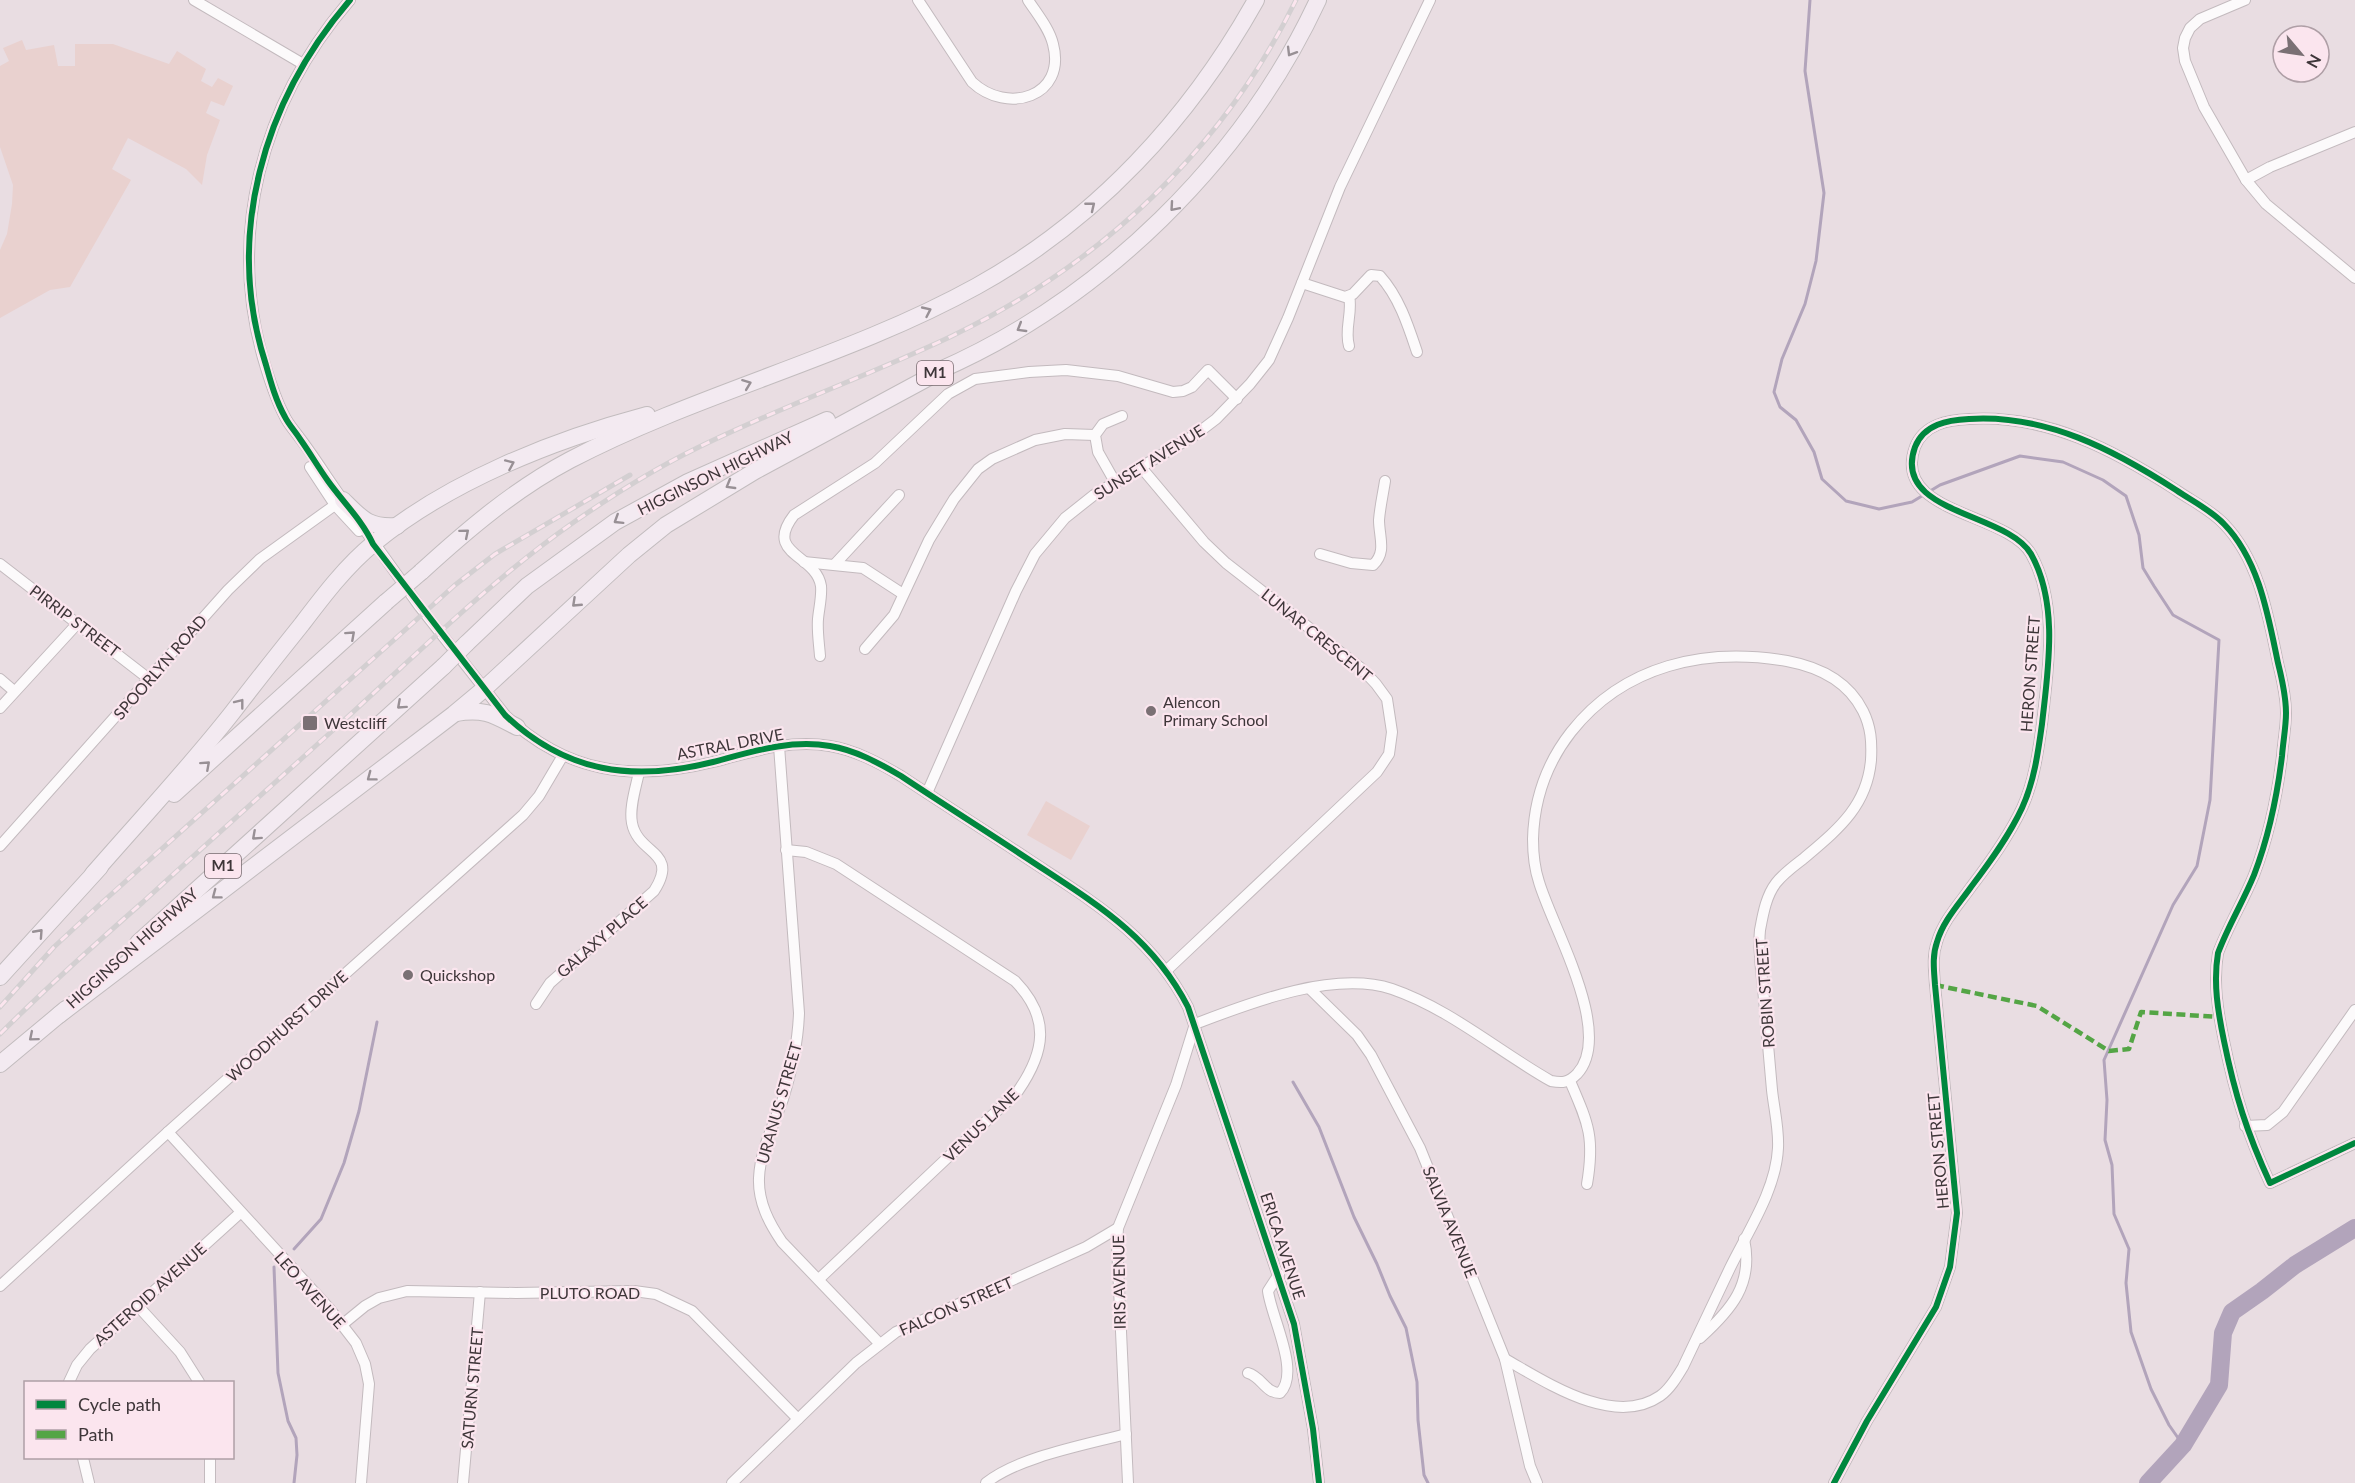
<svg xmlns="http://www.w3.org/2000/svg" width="2355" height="1483" viewBox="0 0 2355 1483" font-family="Lato,sans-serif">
<rect width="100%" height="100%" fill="#e9dde2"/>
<g fill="#e9d1cf">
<polygon points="22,40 26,50 54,45 58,66 75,66 75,44 113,44 169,64 177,51 206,69 201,81 212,87 218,78 233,86 224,106 211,101 206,113 220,120 207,155 202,185 186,169 128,138 112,169 131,180 70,287 50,290 0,318 0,250 7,234 12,204 13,185 0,147 0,66 9,61 3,48"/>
<polygon points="1046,801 1090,826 1071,860 1027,835"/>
</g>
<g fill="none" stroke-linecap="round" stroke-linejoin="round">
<g stroke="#b2a4bb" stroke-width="3">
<polyline points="1810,0 1805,71 1824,193 1816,261 1805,304 1782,359 1774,392 1780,407 1796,420 1814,452 1822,479 1846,501 1879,509 1912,502 1940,485 2020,456 2063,462 2103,480 2126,496 2139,535 2143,568 2154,586 2173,615 2219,640 2210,800 2197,866 2173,905 2104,1060 2107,1100 2105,1140 2112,1165 2114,1214 2129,1249 2126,1283 2131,1332 2151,1389 2169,1425 2183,1445"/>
<polyline points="1293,1082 1319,1127 1354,1217 1377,1264 1390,1296 1406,1328 1417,1382 1418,1420 1424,1475 1428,1483"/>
<polyline points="294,1249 321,1219 344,1163 359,1111 377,1022"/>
<polyline points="274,1267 278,1373 288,1421 296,1438 297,1455 294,1483"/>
</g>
<polyline stroke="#b2a4bb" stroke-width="18" points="2148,1483 2183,1445 2219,1385 2223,1333 2232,1312 2262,1291 2295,1265 2355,1228"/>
<defs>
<g id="minor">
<polyline points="194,0 303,64"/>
<path d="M 918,0 L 972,82 C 1007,115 1067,97 1053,44 C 1049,28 1037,14 1028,0"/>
<polyline points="2245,0 2200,19 2190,28 2185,38 2183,48 2185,61 2204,107 2246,180 2266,204 2355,278"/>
<polyline points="2246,180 2270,167 2355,132"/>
<path d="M 1302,283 L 1345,297 L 1353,294 L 1371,275 L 1380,276 C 1399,297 1408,325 1417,352"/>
<path d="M 1349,296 C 1353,312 1344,329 1349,346"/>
<polyline points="1140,466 1204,542 1226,563 1362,669 1376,684 1387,699 1392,732 1389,754 1377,772 1167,970"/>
<polyline points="310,467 335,505 359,531"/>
<polyline points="1115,482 1098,452 1095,435 1103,424 1122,416"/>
<path d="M 346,504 C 330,483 316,459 299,437 C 294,430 288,424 284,415 C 276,400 271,384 266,368 C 225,237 261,103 350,0"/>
<path d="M 357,519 L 420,607 L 505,715 C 566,773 633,782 713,762 C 751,752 790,739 830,746 C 855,750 879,763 901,776 C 943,804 986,831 1028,859 C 1093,902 1151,935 1188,1007 L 1294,1324 L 1313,1429 L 1319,1483"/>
<path d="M 1320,554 L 1351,563 L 1373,565 C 1387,552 1379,537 1379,520 C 1380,507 1383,494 1385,481"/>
<polyline points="804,562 863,568 903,594"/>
<polyline points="0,564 149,679"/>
<polyline points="835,564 899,495"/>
<polyline points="865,649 894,615 929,540 954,499 978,469 992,459 1035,440 1065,434 1095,435"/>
<path d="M 820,656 C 819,643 817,631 818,619 C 819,608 822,597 821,586 C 816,554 763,555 794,515 L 875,463 L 948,394 L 975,379 L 1029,372 L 1066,370 L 1118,376 L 1173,392 L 1183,391 L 1192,387 L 1208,370 L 1237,399"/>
<polyline points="0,679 14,691"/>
<polyline points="0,708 77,624"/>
<path d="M 779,746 L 799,1013 C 798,1042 792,1070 783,1099 C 774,1124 760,1151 759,1178 C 758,1202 769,1223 782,1242 L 879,1343"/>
<polyline points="927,793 1016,591 1035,554 1065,518 1094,495 1195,435 1216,419 1250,384 1269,360 1288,318 1340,187 1430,0"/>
<polyline points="0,846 228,590 260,559 335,505 336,501 333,491"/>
<path d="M 786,850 L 806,852 L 836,864 L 1015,981 C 1051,1018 1045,1052 1018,1091 L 819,1279"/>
<polyline points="1310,989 1357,1035 1371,1055 1420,1148 1505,1359 1530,1466 1537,1483"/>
<path d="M 536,1004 L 550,983 L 654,891 C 680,851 638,855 632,823 C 629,808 636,787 639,772"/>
<path d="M 1195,1024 C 1250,1003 1333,970 1392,989 C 1450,1009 1498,1051 1551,1081 C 1562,1083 1568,1083 1577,1074 C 1615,1033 1552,927 1539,882 C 1535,870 1533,853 1533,839 C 1534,799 1546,764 1571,732 C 1624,665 1705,647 1787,661 C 1819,667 1848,681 1863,711 C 1871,727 1872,742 1871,760 C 1867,807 1837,830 1803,859 C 1794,866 1784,873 1776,883 C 1766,896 1763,914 1760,930 C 1758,949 1761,970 1763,988 C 1766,1022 1769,1056 1772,1090 C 1774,1109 1779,1128 1778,1148 C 1776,1190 1748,1231 1730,1268 C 1714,1301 1699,1334 1683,1367 C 1677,1377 1670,1389 1660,1396 C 1614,1428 1546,1382 1505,1359"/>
<path d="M 1570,1081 C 1588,1123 1595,1137 1587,1184"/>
<polyline points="2245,1126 2267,1125 2283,1112 2355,1010"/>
<polyline points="168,1132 329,1308 356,1343 365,1364 369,1384 361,1483"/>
<polyline points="0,1286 168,1132 523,815 539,796 562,757"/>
<polyline points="137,1305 180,1352 199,1382"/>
<polyline points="343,1324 365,1306 379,1298 407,1291 516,1293 634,1291 656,1294 692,1311 798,1419"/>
<path d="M 1700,1338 C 1731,1310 1754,1284 1744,1239"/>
<path d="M 1248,1373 C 1262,1377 1265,1393 1280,1393 C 1301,1372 1271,1317 1268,1291 L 1279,1274"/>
<polyline points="69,1382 77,1365 90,1349 240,1213"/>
<polyline points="83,1458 89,1483"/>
<polyline points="210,1458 210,1483"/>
<polyline points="463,1483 480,1292"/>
<polyline points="732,1483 856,1363 896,1332 1086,1247 1118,1228"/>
<path d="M 986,1483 C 1018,1457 1085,1445 1126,1434"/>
<polyline points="1128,1483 1117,1245 1118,1228 1176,1085 1195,1024"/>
<path d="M 1834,1483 L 1867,1421 L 1936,1307 L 1950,1267 L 1957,1213 L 1935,985 C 1934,970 1932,956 1937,942 C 1943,921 1959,904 1971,887 C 1990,862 2009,836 2022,808 C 2034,782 2038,753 2042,724 C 2048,670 2059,604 2031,554 C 2007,512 1891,514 1915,447 C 1924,424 1948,420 1969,419 C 2046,414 2114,450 2176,490 C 2192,501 2211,510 2224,524 C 2259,560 2268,615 2278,663 C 2282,679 2286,696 2286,713 C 2286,727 2283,742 2282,756 C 2277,797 2269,836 2254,875 C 2243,902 2228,926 2218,953 C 2213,983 2218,1012 2224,1041 C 2235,1095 2247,1133 2270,1183 L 2355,1143"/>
</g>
<g id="highway">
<path d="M 938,371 C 1101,300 1243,161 1318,0"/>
<path d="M 343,500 C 362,519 369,528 397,526"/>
<path d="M 421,572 C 467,530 515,489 570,460 C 700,392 849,357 977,286 C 1096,220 1190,118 1256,0"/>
<polyline points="466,644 527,586 615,522 688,482 827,420"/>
<path d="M 456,713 C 484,708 494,715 517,727"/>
<polyline points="174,794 386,602"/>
<path d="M 93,874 C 139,821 188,769 232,713 C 255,683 278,654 302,624 C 324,595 346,566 374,543 C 450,481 553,440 647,415"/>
<polyline points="138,943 444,666"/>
<polyline points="0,977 100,867"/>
<polyline points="59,1015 454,714 484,689 629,555 666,525 755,471 948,367"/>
<polyline points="0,1064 66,1009"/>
</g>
</defs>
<use href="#minor" stroke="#c3babe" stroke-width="12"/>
<use href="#highway" stroke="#c2bcbe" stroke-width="18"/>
<use href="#minor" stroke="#fcfafb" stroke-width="10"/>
<use href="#highway" stroke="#f3eaf1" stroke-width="16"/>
<defs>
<g id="rail">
<polyline points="0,1007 54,947 96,908 455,585 495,554 630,475"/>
<path d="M 0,1034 C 46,988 94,945 143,902 C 205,845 268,789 331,732 C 410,661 487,583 574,522 C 613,495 654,469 697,448 C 780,407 868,376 952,336 C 1101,264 1223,149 1296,0"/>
</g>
</defs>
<use href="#rail" stroke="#d3cfd1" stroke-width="5"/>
<use href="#rail" stroke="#fbe5ee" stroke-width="3" stroke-dasharray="9" stroke-linecap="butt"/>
<defs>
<g id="highway-bridge">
<polyline points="386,602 421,572"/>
<polyline points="444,666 466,644"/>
</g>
</defs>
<use href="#highway-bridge" stroke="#c2bcbe" stroke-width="18" stroke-linecap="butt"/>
<use href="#highway-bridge" stroke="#f3eaf1" stroke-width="16"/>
<polyline stroke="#54a545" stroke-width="4.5" stroke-dasharray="9 4.5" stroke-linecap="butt" points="1935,985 2037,1006 2109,1051 2129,1049 2141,1012 2219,1017"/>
<defs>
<g id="cycleway">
<path d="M 350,0 C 263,101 224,236 266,365 C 271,383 276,401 285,417 C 289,425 295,431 300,439 C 310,453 318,467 328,481 C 343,502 362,520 373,544 L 505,715 C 566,773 633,782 713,762 C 751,752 790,739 830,746 C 855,750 879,763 901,776 C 943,804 986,831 1028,859 C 1093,902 1151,935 1188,1007 L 1294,1324 L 1313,1429 L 1319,1483"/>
<path d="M 1834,1483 L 1867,1421 L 1936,1307 L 1950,1267 L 1957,1213 L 1935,985 C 1934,970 1932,956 1937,942 C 1943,921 1959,904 1971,887 C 1990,862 2009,836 2022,808 C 2034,782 2038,753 2042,724 C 2048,670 2059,604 2031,554 C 2007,512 1891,514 1915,447 C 1924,424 1948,420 1969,419 C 2046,414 2114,450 2176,490 C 2192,501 2211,510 2224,524 C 2259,560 2268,615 2278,663 C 2282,679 2286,696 2286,713 C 2286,727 2283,742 2282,756 C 2277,797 2269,836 2254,875 C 2243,902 2228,926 2218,953 C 2213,983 2218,1012 2224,1041 C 2235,1095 2247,1133 2270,1183 L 2355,1143"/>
</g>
</defs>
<use href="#cycleway" stroke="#fbe5ee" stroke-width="10"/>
<use href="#cycleway" stroke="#00873e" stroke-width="6"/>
</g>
<defs><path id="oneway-chevron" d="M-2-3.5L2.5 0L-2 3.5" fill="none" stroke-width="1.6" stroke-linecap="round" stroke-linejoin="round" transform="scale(1.5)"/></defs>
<g stroke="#989095">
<use href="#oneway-chevron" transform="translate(1291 52) rotate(121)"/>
<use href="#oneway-chevron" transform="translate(1091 206) rotate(-39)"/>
<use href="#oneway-chevron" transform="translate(1174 207) rotate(131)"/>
<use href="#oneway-chevron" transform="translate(927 311) rotate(-25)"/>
<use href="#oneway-chevron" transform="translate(1021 328) rotate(149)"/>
<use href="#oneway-chevron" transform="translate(747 384) rotate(-21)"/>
<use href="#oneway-chevron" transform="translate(510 464) rotate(-24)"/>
<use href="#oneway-chevron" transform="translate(730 485) rotate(150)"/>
<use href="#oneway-chevron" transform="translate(618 520) rotate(148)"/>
<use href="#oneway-chevron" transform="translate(465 533) rotate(-40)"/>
<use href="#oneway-chevron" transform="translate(576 603) rotate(137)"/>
<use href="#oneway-chevron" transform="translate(351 635) rotate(-42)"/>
<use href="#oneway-chevron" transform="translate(240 703) rotate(-52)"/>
<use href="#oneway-chevron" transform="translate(401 705) rotate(138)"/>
<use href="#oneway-chevron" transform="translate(206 765) rotate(-42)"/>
<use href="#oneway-chevron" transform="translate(371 777) rotate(143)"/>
<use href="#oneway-chevron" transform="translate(256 836) rotate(138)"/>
<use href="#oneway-chevron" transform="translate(216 895) rotate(143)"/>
<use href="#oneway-chevron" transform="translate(39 933) rotate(-48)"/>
<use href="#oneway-chevron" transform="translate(33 1037) rotate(140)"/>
</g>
<g fill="#7a7074" stroke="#fbe5ee" stroke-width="2">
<circle cx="1151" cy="711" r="6"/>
<rect x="302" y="715" width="16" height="16" rx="3"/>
<circle cx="408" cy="975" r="6"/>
</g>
<g text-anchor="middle" stroke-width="4.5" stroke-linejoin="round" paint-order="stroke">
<g fill="#fbe5ee" stroke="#776a6f" stroke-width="1.5">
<rect x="917" y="361" width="36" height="24" rx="4.5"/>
<rect x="205" y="854" width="36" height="24" rx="4.5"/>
</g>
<g font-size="15" font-weight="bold" fill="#3e3639">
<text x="935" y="378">M1</text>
<text x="223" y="871">M1</text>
</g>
<g font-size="16" fill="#3e3639" stroke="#fbe5ee">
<text transform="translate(1149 462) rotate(-32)" y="6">SUNSET AVENUE</text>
<text transform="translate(715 473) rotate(-26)" y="6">HIGGINSON HIGHWAY</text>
<text transform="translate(75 621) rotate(37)" y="6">PIRRIP STREET</text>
<text transform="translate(1317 635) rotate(39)" y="6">LUNAR CRESCENT</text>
<text transform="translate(160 667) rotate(-49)" y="6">SPOORLYN ROAD</text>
<text transform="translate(2030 674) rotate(-86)" y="6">HERON STREET</text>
<text transform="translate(730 744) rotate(-11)" y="6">ASTRAL DRIVE</text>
<text transform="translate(602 937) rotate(-41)" y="6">GALAXY PLACE</text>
<text transform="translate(132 948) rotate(-42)" y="6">HIGGINSON HIGHWAY</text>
<text transform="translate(1765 993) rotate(-94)" y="6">ROBIN STREET</text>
<text transform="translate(287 1026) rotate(-42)" y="6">WOODHURST DRIVE</text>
<text transform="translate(779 1103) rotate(-74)" y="6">URANUS STREET</text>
<text transform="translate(981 1125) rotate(-44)" y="6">VENUS LANE</text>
<text transform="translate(1938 1151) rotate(-95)" y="6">HERON STREET</text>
<text transform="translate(1450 1222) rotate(68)" y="6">SALVIA AVENUE</text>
<text transform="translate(1283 1246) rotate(72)" y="6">ERICA AVENUE</text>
<text transform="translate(1119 1282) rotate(-91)" y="6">IRIS AVENUE</text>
<text transform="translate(310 1290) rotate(48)" y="6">LEO AVENUE</text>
<text x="590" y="1299">PLUTO ROAD</text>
<text transform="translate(150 1294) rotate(-42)" y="6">ASTEROID AVENUE</text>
<text transform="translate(956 1306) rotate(-24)" y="6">FALCON STREET</text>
<text transform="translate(472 1388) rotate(-85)" y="6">SATURN STREET</text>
</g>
<g font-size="16" fill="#3e3639" stroke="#fbe5ee" text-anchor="start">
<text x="1163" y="708">Alencon<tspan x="1163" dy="18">Primary School</tspan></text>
<text x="324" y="729">Westcliff</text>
<text x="420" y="981">Quickshop</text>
</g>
</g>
<rect x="24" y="1381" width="210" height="78" fill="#fbe5ee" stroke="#af9fa6" stroke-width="1.5"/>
<rect x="36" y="1400" width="30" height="9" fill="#00873e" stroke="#af9fa6" stroke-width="1.5"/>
<text x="78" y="1411" font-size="18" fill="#3e3639">Cycle path</text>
<rect x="36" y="1430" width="30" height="9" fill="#54a545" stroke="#af9fa6" stroke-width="1.5"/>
<text x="78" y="1441" font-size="18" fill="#3e3639">Path</text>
<g transform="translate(2301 54) rotate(119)"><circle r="28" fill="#fbe5ee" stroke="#af9fa6" stroke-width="1.5"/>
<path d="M0-4.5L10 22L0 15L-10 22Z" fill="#7a7074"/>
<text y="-9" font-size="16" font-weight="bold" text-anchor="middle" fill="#3e3639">N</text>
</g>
</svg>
